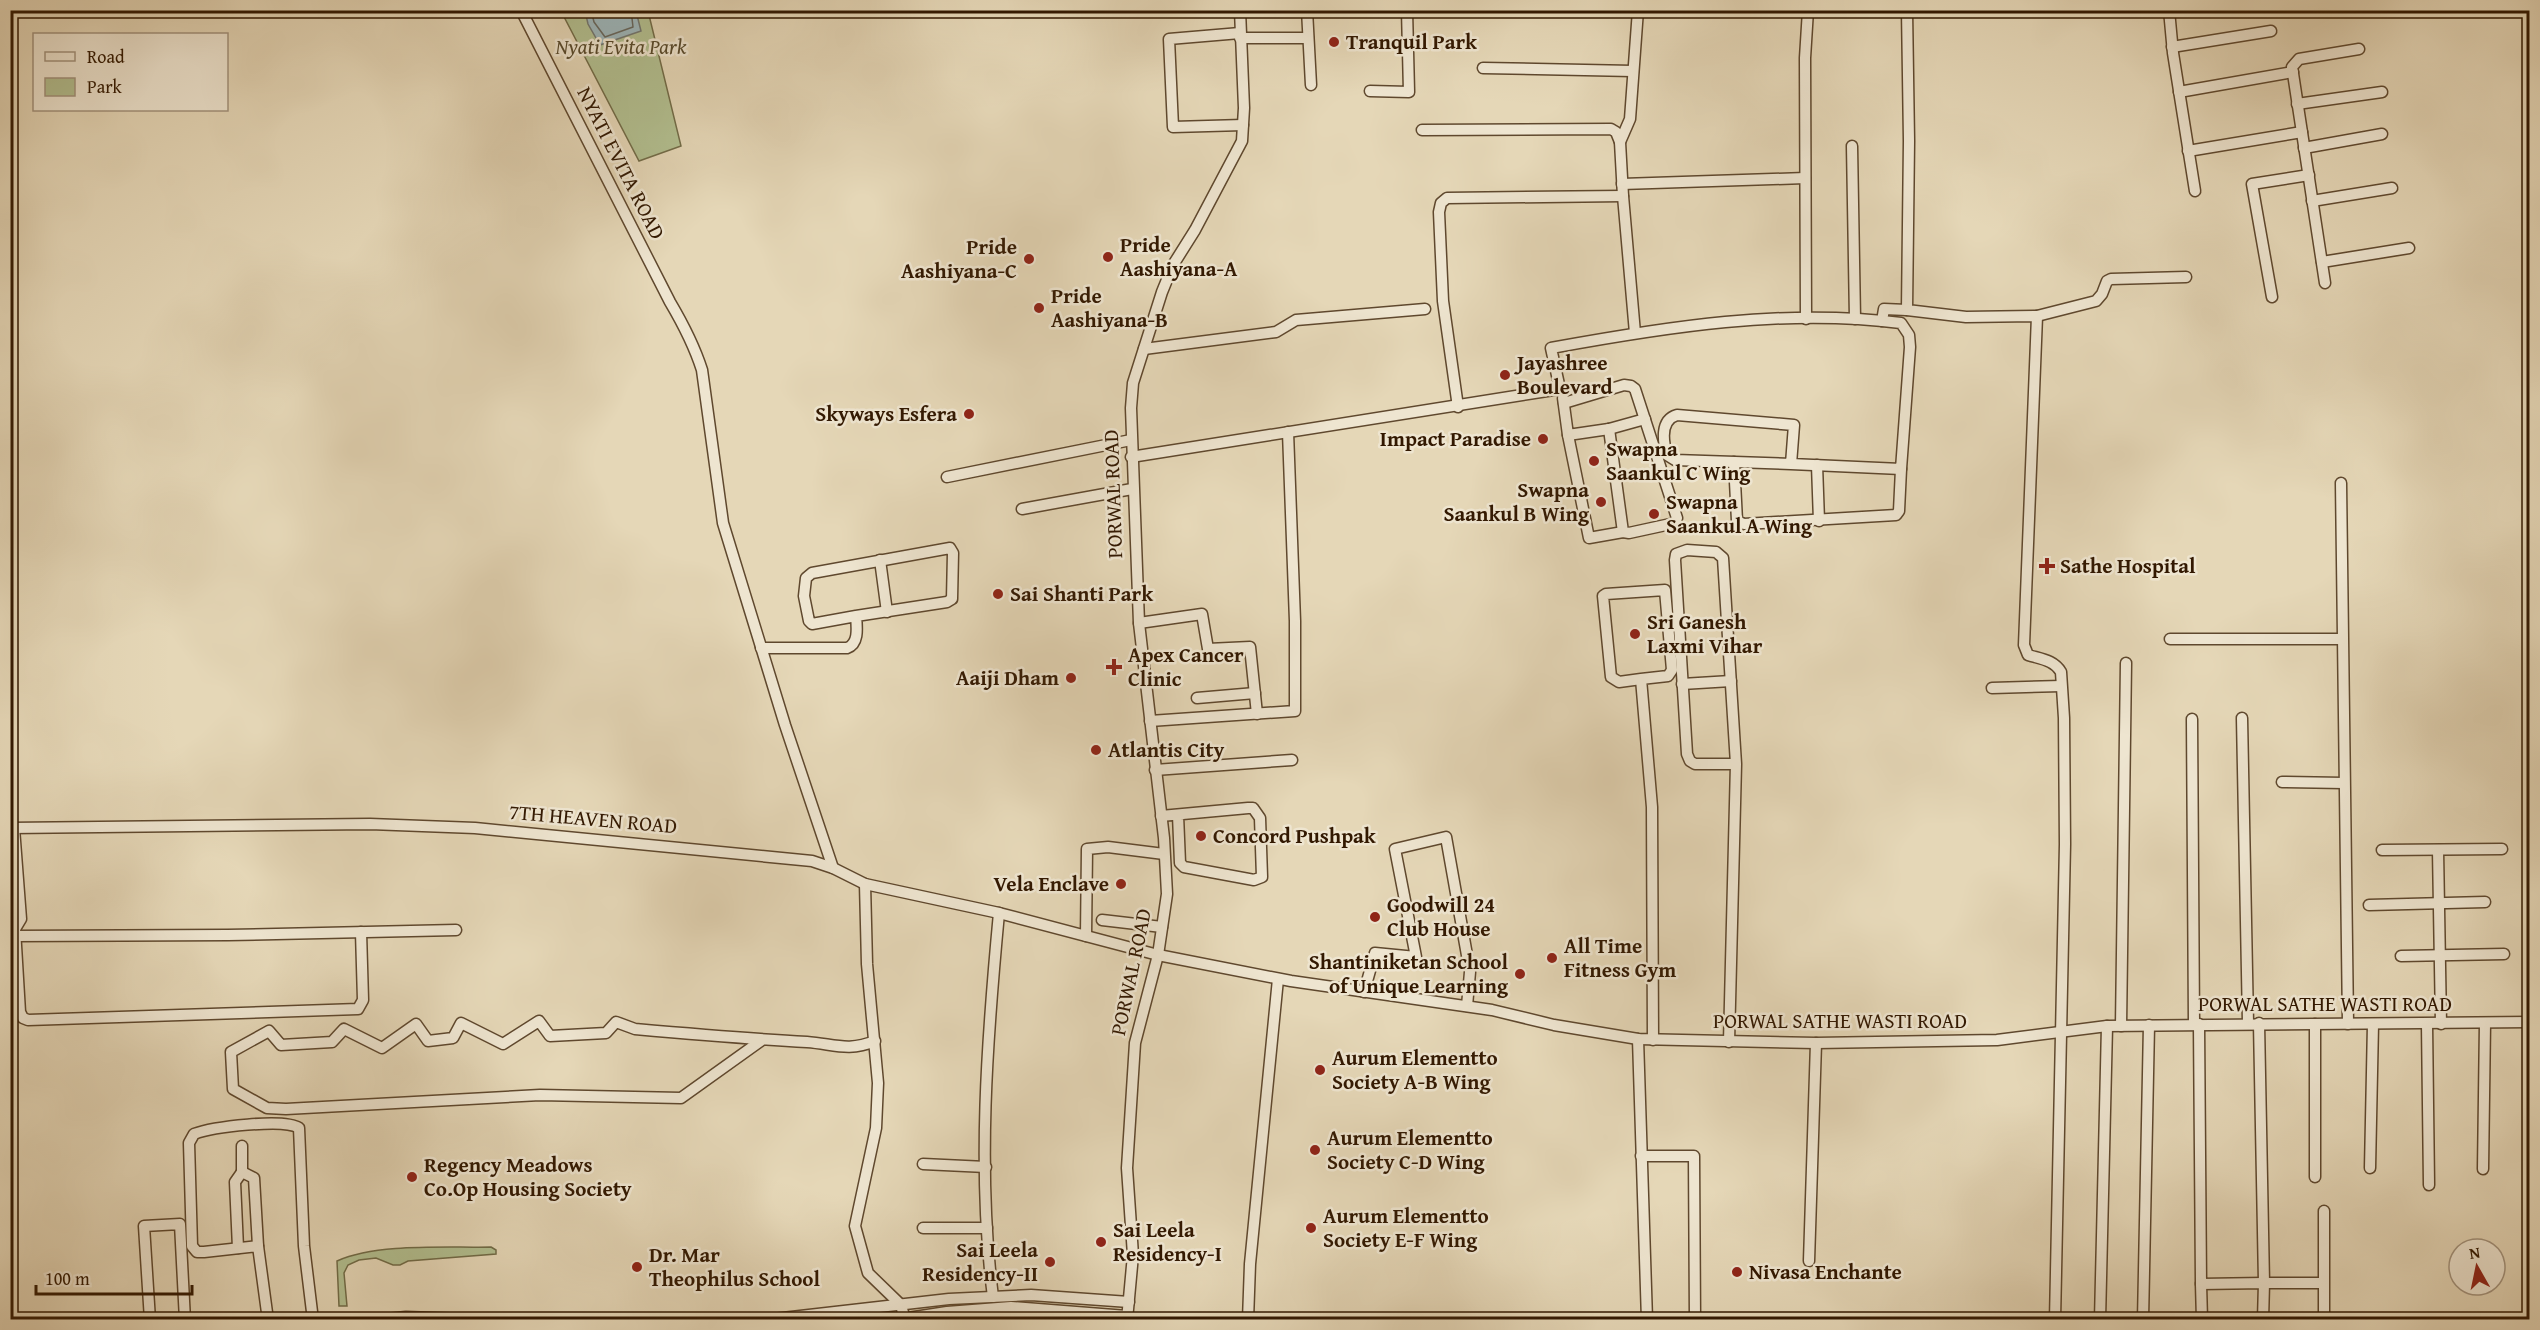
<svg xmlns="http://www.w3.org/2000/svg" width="2540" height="1330" viewBox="0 0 2540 1330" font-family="'Gentium Book Plus',serif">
<rect width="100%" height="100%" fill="#e5d7b7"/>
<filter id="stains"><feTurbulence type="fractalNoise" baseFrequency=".00333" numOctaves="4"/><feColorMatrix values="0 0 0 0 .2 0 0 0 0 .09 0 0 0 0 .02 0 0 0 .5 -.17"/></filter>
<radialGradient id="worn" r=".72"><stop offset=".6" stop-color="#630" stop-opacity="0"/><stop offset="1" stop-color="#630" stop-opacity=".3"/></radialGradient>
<g fill="#b2bf90" stroke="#726c48" stroke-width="1.5">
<polygon points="561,11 648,11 681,146 639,161"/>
<path d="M 491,1247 L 496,1250 L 496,1254 L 408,1261 L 400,1265 L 393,1265 L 376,1258 L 359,1260 L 348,1265 L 344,1273 L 347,1306 L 339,1306 L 337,1261 C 378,1243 446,1248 491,1247 Z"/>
</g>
<polygon fill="#9cb6bb" stroke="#727771" stroke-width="1.5" points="585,11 636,11 641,31 600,45 588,24"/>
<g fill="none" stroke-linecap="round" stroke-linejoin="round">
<polyline stroke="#67675e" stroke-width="1.5" points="591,10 594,22 605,37 633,27 631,10"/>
<defs>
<g id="minor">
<path d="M 521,10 L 670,302 C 683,324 694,345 702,370 L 723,523 L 785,725 L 833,868"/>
<polyline points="1307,10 1311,85"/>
<path d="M 1907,10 L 1909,141 L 1907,310 L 1966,317 L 2037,316 L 2024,645 L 2028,655 C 2041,659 2054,660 2061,672 L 2064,718 L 2065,844 L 2055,1320"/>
<polyline points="2169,10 2173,53 2195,191"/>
<polyline points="1240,33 1169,39 1173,127 1243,125"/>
<polyline points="1240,38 1308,38"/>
<polyline points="2172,47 2271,31"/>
<polyline points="1483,68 1633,71"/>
<polyline points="1370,91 1409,92 1407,10"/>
<polyline points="2179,92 2293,72"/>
<polyline points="2297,104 2382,92"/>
<polyline points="1422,130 1611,129 1616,132 1620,142"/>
<polyline points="1852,146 1855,319"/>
<polyline points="2304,148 2382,134"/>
<polyline points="2188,151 2302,132"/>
<polyline points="1622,184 1805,178"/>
<polyline points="2312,201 2392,188"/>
<polyline points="2322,262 2409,248"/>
<polyline points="2325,283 2292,67 2299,59 2359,49"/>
<polyline points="2272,297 2252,184 2309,175"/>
<polyline points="2037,316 2096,301 2102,294 2107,281 2111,279 2186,277"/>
<polyline points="1806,319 1805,58 1808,10"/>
<polyline points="1882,321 1884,309 1907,310"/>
<polyline points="1635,333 1623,196 1620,142 1630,119 1638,10"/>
<polyline points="1144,349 1276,332 1296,320 1425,309"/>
<polyline points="1563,398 1568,435 1609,429 1645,419"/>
<polyline points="1564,403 1624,385 1631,386 1635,389 1677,518 1675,523 1629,533 1623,532 1609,429"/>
<polyline points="1458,407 1443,301 1439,212 1441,203 1447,198 1623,196"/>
<polyline points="1568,435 1589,538 1623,532"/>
<path d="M 1131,457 L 1560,389 L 1551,348 C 1666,327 1784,308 1901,323 L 1909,335 L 1910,347 L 1901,469 L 1791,464 L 1794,425 L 1677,415 C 1660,420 1663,441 1667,455 L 1675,460 L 1791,464"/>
<polyline points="1734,462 1737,521 1744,524 1896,515 1899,511 1901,469"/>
<polyline points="1817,465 1819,521"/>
<polyline points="947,477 1131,440"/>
<polyline points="2341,483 2348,1024"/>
<polyline points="1022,509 1132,489"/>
<polyline points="880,560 887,612"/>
<polyline points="1139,623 1202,614 1208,649 1250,647 1257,714"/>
<polyline points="2170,639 2342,639"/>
<path d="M 761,648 L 847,648 C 859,644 857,628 856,616 L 947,602 L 952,599 L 953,553 L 950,548 L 812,573 L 806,578 L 804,596 L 809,621 L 812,624 L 856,616"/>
<polyline points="1641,679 1668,676 1672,670 1665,590 1606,594 1603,596 1611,677 1619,682 1641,679 1652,807 1653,1040"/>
<polyline points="1682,684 1731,681"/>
<polyline points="1992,688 2061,686"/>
<polyline points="1197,698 1255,693"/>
<polyline points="2242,718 2248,1023"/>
<polyline points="2192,719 2194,1024"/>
<polyline points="1150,721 1295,711 1295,621 1288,432"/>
<polyline points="1155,770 1292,760"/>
<polyline points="2282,782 2344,783"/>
<polyline points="1161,816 1248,808 1253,808 1260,818 1262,877 1254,880 1184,867 1180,863 1178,815"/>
<polyline points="10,828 370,824 475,828 812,861 833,868 865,884 999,913 1158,955 1291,981 1492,1010 1554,1025 1638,1039 1816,1043 1997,1040 2107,1026 2530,1022"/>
<polyline points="14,828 21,919 15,929 20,1012 23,1018 28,1020 358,1009 363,1000 361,932"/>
<polyline points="2382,850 2502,849"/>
<polyline points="2438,850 2441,1024"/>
<polyline points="865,884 867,964 878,1083 876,1128 855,1226 868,1273 901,1305 905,1320"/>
<polyline points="2369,905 2485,902"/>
<polyline points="1102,920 1162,927"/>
<polyline points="15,936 228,935 456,930"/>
<polyline points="1086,936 1087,849 1108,847 1164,854"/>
<polyline points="2401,956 2504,954"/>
<polyline points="1364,992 1375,953 1416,957 1395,849 1446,837 1470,972 1467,1006"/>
<polyline points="2259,1023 2264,1283 2323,1283"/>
<polyline points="2199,1024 2201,1284 2264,1283 2263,1320"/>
<polyline points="2427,1024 2429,1185"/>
<polyline points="2121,1026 2126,663"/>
<polyline points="1638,1039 1647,1320"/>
<path d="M 762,1040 L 681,1098 L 540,1095 L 286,1109 L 267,1108 L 233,1089 L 231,1052 L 269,1031 L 281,1045 L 332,1042 L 344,1029 L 382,1048 L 416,1024 L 428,1041 L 453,1038 L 461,1023 L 503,1044 L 539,1021 L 550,1036 L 606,1033 L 616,1022 L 635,1029 C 692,1034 750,1039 807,1042 C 834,1044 848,1052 875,1041"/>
<polyline points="1729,1042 1736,764 1695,764 1690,761 1687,754 1675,560 1676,554 1687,550 1716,552 1723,558 1736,764"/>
<polyline points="1641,1156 1694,1156 1695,1320"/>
<polyline points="923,1164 986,1167"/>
<polyline points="2370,1168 2373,1024"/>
<polyline points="2483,1169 2485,1023"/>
<polyline points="242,1172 242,1146"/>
<polyline points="2315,1177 2315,1024"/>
<polyline points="923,1228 987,1228"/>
<polyline points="238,1248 235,1182 242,1172 254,1178 258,1246"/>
<polyline points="1809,1261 1816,1043"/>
<polyline points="2201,1284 2202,1320"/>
<path d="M 993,1297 C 977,1171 987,1040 999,913"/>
<polyline points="150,1320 144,1226 180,1224 185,1320"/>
<path d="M 268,1320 L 258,1246 L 204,1252 L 197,1252 L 192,1246 L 189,1143 L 194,1134 C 212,1127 284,1118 299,1128 L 304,1246 L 313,1320"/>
<polyline points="377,1320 406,1317 494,1320"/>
<polyline points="765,1320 949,1299 1031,1295 1129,1302"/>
<polyline points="895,1320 947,1312 1011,1307 1127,1316"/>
<polyline points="1127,1320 1133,1255 1127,1168 1135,1043 1158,955 1167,894 1164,838 1139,623 1131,408 1133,383 1162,292 1173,265 1195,230 1242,141 1244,108 1240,10"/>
<polyline points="1248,1320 1250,1264 1278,979"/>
<polyline points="2100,1320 2107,1026"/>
<polyline points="2143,1320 2149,1025"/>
<polyline points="2324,1320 2324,1211"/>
</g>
</defs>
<use href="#minor" stroke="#5f482e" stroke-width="13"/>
<use href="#minor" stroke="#eee5d0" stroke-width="10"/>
</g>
<g fill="#8f2418" stroke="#eee5d0" stroke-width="2">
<circle cx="1334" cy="42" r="6"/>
<circle cx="1108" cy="257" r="6"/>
<circle cx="1029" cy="259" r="6"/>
<circle cx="1039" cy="308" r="6"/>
<circle cx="1505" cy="375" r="6"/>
<circle cx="969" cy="414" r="6"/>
<circle cx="1543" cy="439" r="6"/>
<circle cx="1594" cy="461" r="6"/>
<circle cx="1601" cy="502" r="6"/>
<circle cx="1654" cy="514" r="6"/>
<path d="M2044 557h6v6h6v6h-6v6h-6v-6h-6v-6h6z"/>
<circle cx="998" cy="594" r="6"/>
<circle cx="1635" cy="634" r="6"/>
<path d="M1111 658h6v6h6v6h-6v6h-6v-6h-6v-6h6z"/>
<circle cx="1071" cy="678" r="6"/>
<circle cx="1096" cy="750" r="6"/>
<circle cx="1201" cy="836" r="6"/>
<circle cx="1121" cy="884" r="6"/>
<circle cx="1375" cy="917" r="6"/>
<circle cx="1552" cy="958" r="6"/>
<circle cx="1520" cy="974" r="6"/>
<circle cx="1320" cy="1070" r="6"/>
<circle cx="1315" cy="1150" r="6"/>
<circle cx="412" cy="1177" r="6"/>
<circle cx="1311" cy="1228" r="6"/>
<circle cx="1101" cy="1242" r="6"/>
<circle cx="1050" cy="1262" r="6"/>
<circle cx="637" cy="1267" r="6"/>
<circle cx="1737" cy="1272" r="6"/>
</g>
<g text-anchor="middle" stroke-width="5" stroke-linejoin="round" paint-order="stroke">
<g font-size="21" font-weight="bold" fill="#321801" stroke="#eee5d0" text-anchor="start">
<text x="1346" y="49">Tranquil Park</text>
<text x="1120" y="252">Pride<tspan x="1120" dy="24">Aashiyana-A</tspan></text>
<text x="1017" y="254" text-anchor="end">Pride<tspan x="1017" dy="24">Aashiyana-C</tspan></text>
<text x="1051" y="303">Pride<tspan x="1051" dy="24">Aashiyana-B</tspan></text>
<text x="1517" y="370">Jayashree<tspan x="1517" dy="24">Boulevard</tspan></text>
<text x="957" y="421" text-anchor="end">Skyways Esfera</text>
<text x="1531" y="446" text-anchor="end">Impact Paradise</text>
<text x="1606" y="456">Swapna<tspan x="1606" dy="24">Saankul C Wing</tspan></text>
<text x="1589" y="497" text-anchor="end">Swapna<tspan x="1589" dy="24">Saankul B Wing</tspan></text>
<text x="1666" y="509">Swapna<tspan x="1666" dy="24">Saankul A Wing</tspan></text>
<text x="2060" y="573">Sathe Hospital</text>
<text x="1010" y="601">Sai Shanti Park</text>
<text x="1647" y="629">Sri Ganesh<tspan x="1647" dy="24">Laxmi Vihar</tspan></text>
<text x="1128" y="662">Apex Cancer<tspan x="1128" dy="24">Clinic</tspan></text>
<text x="1059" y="685" text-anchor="end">Aaiji Dham</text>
<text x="1108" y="757">Atlantis City</text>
<text x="1213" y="843">Concord Pushpak</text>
<text x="1109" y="891" text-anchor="end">Vela Enclave</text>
<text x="1387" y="912">Goodwill 24<tspan x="1387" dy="24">Club House</tspan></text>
<text x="1564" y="953">All Time<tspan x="1564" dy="24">Fitness Gym</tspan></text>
<text x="1508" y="969" text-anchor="end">Shantiniketan School<tspan x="1508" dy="24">of Unique Learning</tspan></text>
<text x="1332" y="1065">Aurum Elementto<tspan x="1332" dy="24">Society A-B Wing</tspan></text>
<text x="1327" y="1145">Aurum Elementto<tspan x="1327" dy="24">Society C-D Wing</tspan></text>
<text x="424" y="1172">Regency Meadows<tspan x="424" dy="24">Co.Op Housing Society</tspan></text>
<text x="1323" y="1223">Aurum Elementto<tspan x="1323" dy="24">Society E-F Wing</tspan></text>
<text x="1113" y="1237">Sai Leela<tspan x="1113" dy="24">Residency-I</tspan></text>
<text x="1038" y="1257" text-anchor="end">Sai Leela<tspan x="1038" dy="24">Residency-II</tspan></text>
<text x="649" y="1262">Dr. Mar<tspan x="649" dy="24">Theophilus School</tspan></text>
<text x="1749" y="1279">Nivasa Enchante</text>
</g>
<g font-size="21" font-style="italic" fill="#584a2c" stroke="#eee5d0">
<text x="621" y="54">Nyati Evita Park</text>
</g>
<g font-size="21" fill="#321801" stroke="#eee5d0">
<text transform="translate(621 163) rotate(63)" y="7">NYATI EVITA ROAD</text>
<text transform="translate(1113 494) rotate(-92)" y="7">PORWAL ROAD</text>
<text transform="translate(593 819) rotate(5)" y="7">7TH HEAVEN ROAD</text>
<text transform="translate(1131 972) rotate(-78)" y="7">PORWAL ROAD</text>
<text x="2325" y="1011">PORWAL SATHE WASTI ROAD</text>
<text x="1840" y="1028">PORWAL SATHE WASTI ROAD</text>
</g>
</g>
<rect width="2540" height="1330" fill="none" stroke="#e5d7b7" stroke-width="36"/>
<rect x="12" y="12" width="2516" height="1306" fill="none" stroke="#321801" stroke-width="3"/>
<rect x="18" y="18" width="2504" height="1294" fill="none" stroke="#321801" stroke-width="1.5"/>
<rect x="33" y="33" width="195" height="78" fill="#eee5d0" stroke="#a3937d" stroke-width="1.5"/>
<rect x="45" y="52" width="30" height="9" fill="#eee5d0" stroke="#a3937d" stroke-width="1.5"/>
<text x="87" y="63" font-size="18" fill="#321801">Road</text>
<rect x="45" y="78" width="30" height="18" fill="#b2bf90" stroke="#a3937d" stroke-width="1.5"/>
<text x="87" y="93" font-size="18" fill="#321801">Park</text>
<g transform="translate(2477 1267) rotate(351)"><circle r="28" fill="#eee5d0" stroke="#a3937d" stroke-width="1.5"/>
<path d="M0-4.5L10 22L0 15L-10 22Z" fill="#8f2418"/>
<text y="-9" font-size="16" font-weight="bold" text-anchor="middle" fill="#321801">N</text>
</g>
<path d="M36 1285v9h156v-9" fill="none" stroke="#321801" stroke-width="3"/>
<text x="45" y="1285" font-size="18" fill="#321801" stroke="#eee5d0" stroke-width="4.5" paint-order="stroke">100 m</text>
<rect width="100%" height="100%" filter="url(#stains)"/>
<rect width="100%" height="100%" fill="url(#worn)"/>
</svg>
